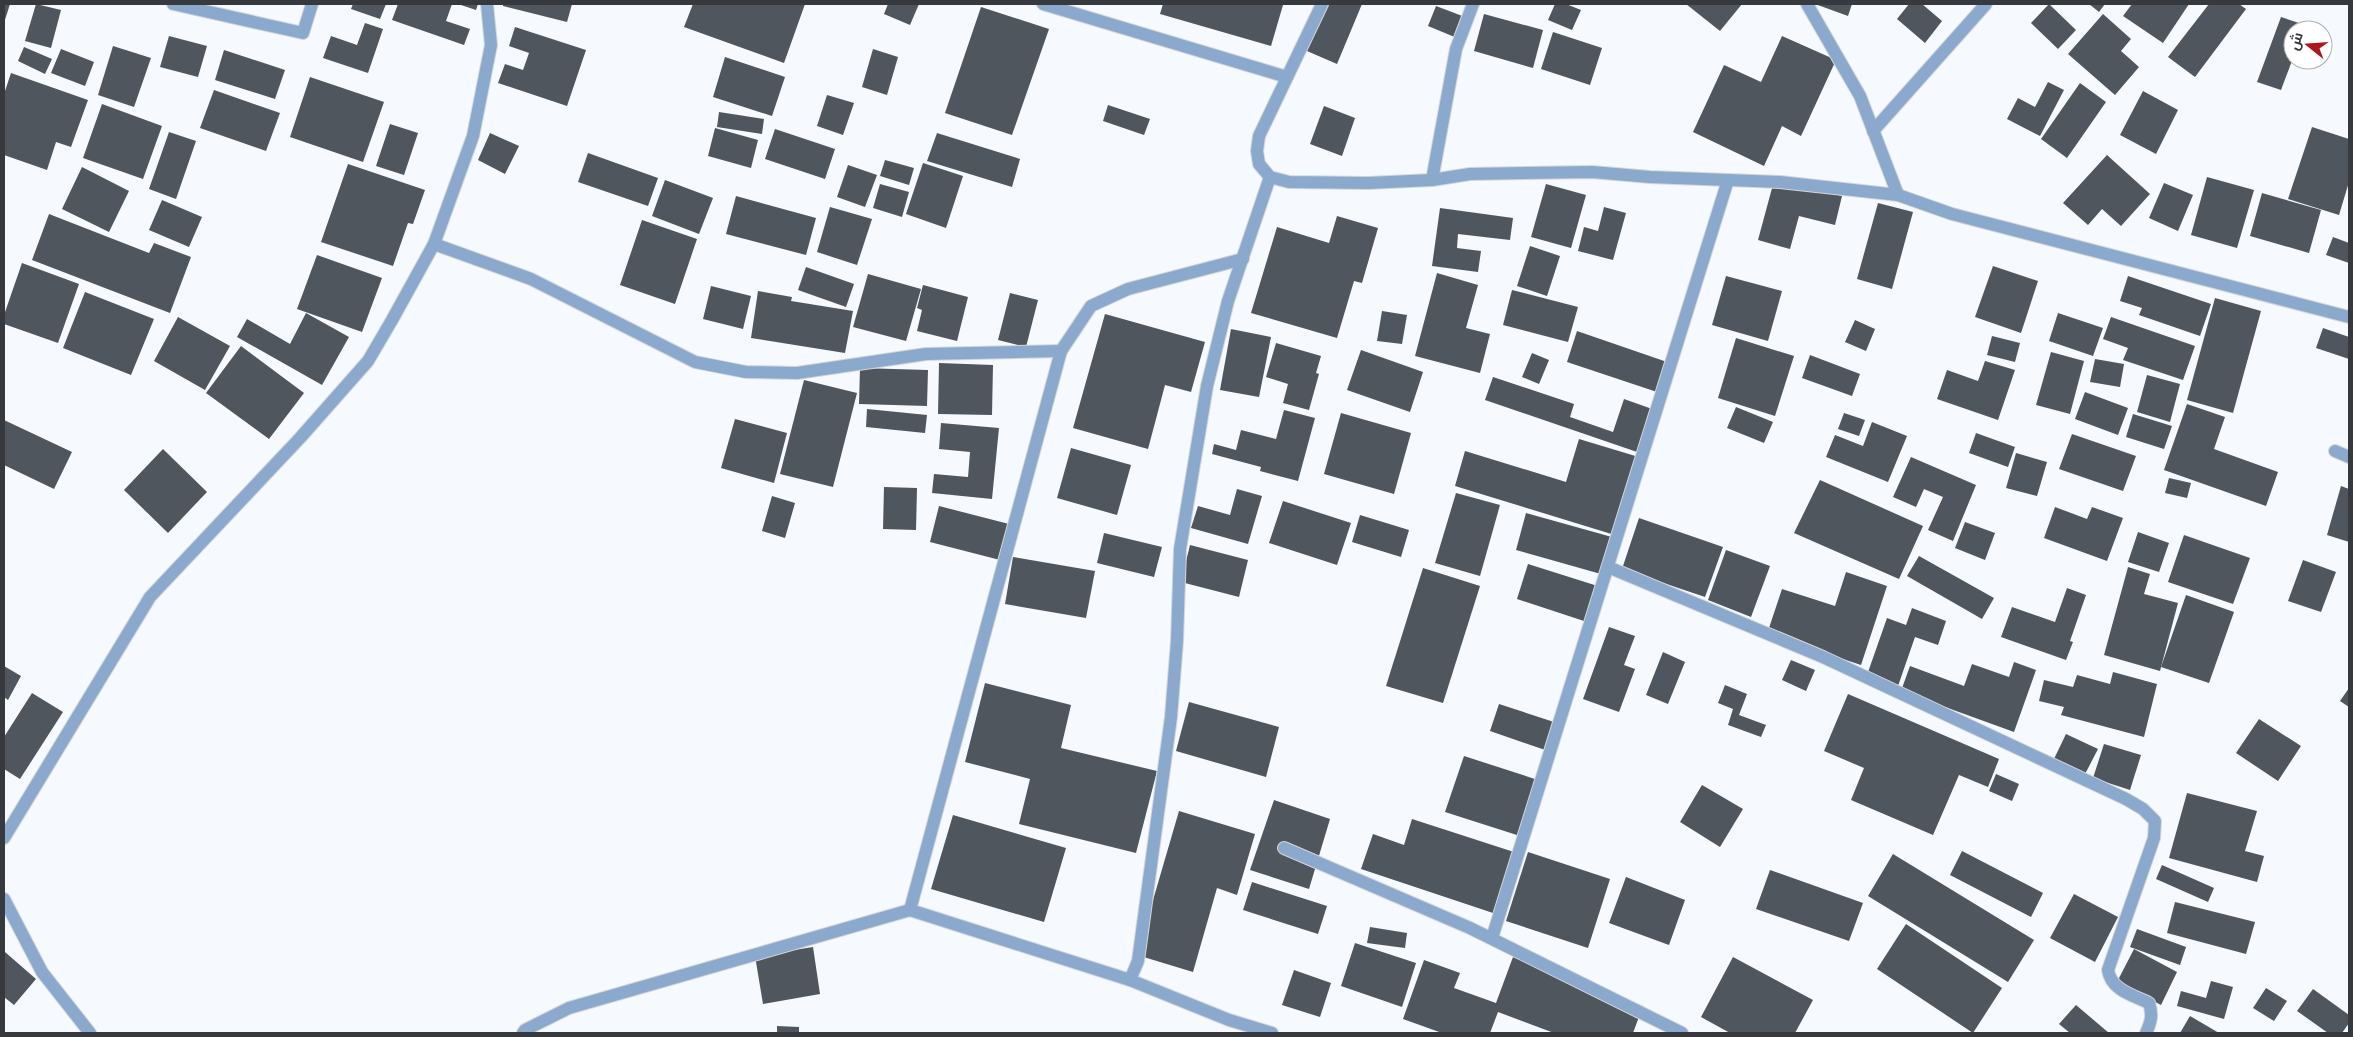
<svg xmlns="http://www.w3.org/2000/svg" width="2353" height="1037" viewBox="0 0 2353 1037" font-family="Manrope,Cairo,sans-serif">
<rect width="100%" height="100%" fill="#f6f9fd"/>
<g fill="#50565e">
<polygon points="4,4 10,4 4,23"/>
<polygon points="36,4 61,10 51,48 25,41"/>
<polygon points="353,4 386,4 380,19 351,9"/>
<polygon points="398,4 452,4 446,21 470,29 464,45 392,20"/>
<polygon points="458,4 478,4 476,10"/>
<polygon points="503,4 572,4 567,22 503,6"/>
<polygon points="693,4 805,4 784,63 684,27"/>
<polygon points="888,4 919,4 910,25 884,14"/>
<polygon points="1163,4 1280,4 1283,5 1271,46 1160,14"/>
<polygon points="1318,4 1362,4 1337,64 1300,48"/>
<polygon points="1555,4 1566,4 1581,10 1572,30 1548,20"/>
<polygon points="1686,4 1742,4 1720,31"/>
<polygon points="1815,4 1852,4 1848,16"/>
<polygon points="1909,4 1922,4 1942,21 1925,43 1897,19"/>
<polygon points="2049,4 2076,30 2058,49 2031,23"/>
<polygon points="2089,4 2105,4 2099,12"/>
<polygon points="2132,4 2189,4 2163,43 2123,16"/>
<polygon points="2209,4 2239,4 2246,9 2195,77 2168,57"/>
<polygon points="1436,6 1465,17 1457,38 1428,26"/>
<polygon points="981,7 1049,29 1012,135 945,113"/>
<polygon points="1484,14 1543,30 1533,68 1474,51"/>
<polygon points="2103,14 2131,39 2121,51 2139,67 2115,95 2068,54"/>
<polygon points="2281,17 2305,25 2303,30 2293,30 2293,58 2281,90 2257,82"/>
<polygon points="365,23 383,29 368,73 323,58 331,36 357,45"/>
<polygon points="515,27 586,50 567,106 498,83 505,64 523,70 529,53 509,46"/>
<polygon points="1553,32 1602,48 1590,85 1541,69"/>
<polygon points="169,36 207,46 198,77 160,67"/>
<polygon points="1782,36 1836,60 1801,136 1782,126 1764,166 1693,132 1724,65 1761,82"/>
<polygon points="113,46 151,58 134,107 98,95"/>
<polygon points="24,47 52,59 45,74 18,61"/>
<polygon points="61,49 94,62 85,86 51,73"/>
<polygon points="873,49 898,57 887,95 862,87"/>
<polygon points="224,50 285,70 275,99 215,80"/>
<polygon points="725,57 785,77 772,116 713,97"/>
<polygon points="11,73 88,100 71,147 56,142 47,170 4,155 4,94"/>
<polygon points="310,77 384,102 363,162 290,137"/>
<polygon points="2048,82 2064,90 2040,136 2007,119 2018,98 2035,107"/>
<polygon points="2080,83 2106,102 2067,158 2041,139"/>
<polygon points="214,90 280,113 266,151 200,128"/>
<polygon points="2143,91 2178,110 2156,154 2120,135"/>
<polygon points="827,95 854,103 843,135 817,126"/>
<polygon points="102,104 162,126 143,179 83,158"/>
<polygon points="1108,105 1150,119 1144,135 1103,121"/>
<polygon points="1324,106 1355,118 1342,156 1310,144"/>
<polygon points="719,112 764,119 762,134 717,127"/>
<polygon points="390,124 418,133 404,175 376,166"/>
<polygon points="2312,127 2349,139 2349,182 2339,215 2288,199"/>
<polygon points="715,128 758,140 751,168 708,156"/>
<polygon points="775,129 835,149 825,179 765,159"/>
<polygon points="169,132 196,141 176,199 149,189"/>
<polygon points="490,133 519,146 505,174 478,160"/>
<polygon points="937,133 1020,159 1012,187 927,161"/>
<polygon points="588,153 658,178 648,206 578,182"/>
<polygon points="2107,155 2150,194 2121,226 2102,209 2088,225 2063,203"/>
<polygon points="885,160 914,168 909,185 880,176"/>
<polygon points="923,163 963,176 946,228 906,214"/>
<polygon points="348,164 425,190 413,224 408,223 393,266 321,242"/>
<polygon points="848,165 877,175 865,207 837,197"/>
<polygon points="82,167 129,191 109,232 62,209"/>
<polygon points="1775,177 1842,196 1835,225 1799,216 1790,249 1758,240"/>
<polygon points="2207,177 2254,190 2237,248 2191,235"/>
<polygon points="665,180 713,198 699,234 652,216"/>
<polygon points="2164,183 2193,195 2178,231 2149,218"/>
<polygon points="880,184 909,192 902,217 873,208"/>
<polygon points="1546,184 1586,195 1571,248 1531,237"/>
<polygon points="2262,193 2321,210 2309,253 2250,236"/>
<polygon points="736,196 816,218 806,255 726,234"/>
<polygon points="162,200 202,217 189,247 149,230"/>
<polygon points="1878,203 1913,212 1892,289 1857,279"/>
<polygon points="830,207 872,219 857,265 817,252"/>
<polygon points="1604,207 1626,213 1613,260 1578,251 1584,227 1598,231"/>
<polygon points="1440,208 1513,218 1510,240 1458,234 1457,248 1481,251 1478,272 1432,266"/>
<polygon points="49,214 149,253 154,243 191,257 170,313 32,260"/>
<polygon points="1337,216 1378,228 1362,283 1354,281 1337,338 1251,313 1277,227 1329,243"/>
<polygon points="642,220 697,239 675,304 620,285"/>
<polygon points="2333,237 2349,243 2349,263 2326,255"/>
<polygon points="1530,246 1560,256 1547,296 1517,286"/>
<polygon points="317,255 382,278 362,332 297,309"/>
<polygon points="22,263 79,284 58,343 4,324 4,315"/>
<polygon points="1993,266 2038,281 2021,333 1975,317"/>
<polygon points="806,267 854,284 846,307 798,290"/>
<polygon points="1437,273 1478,285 1466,328 1490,334 1480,373 1415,356"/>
<polygon points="868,274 921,289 906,341 853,327"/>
<polygon points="1726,276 1782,291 1768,341 1712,325"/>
<polygon points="2128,276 2211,304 2200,336 2139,315 2142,308 2120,301"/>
<polygon points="923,285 968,297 957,341 917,331 922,310 917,308"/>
<polygon points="711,286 751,296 743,329 703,319"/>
<polygon points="1512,290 1578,307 1568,342 1503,325"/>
<polygon points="758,291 792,297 791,301 853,311 845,353 751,338"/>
<polygon points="85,292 154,319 131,375 63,348"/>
<polygon points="1010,293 1038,300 1026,347 998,340"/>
<polygon points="2215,298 2261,311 2233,413 2187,400"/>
<polygon points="1382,311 1407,315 1402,344 1377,341"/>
<polygon points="306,313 349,337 322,385 237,337 247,319 290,344"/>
<polygon points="2058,313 2103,328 2093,356 2049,341"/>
<polygon points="1105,314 1205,342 1191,392 1165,385 1148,449 1073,428"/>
<polygon points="178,317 230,346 205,390 154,361"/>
<polygon points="2111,317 2195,346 2183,380 2123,360 2128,348 2103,339"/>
<polygon points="1855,320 1875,329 1866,351 1845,342"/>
<polygon points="2323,328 2349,337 2349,359 2316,348"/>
<polygon points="1231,329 1271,337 1259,397 1220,390"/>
<polygon points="1577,331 1667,362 1657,392 1567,362"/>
<polygon points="1992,336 2020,343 2015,362 1987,355"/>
<polygon points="1736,338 1794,356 1775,416 1718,398"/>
<polygon points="1276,343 1321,356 1316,373 1319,374 1309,410 1283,403 1288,384 1266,377"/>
<polygon points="241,346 304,393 269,439 206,393"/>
<polygon points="1361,350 1423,372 1410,412 1347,390"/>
<polygon points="2051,352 2084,361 2070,414 2036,405"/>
<polygon points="1532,353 1549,360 1539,384 1522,377"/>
<polygon points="1810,355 1860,374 1852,396 1802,378"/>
<polygon points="2095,359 2124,364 2120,387 2090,382"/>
<polygon points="1985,361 2015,370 1998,420 1937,399 1947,370 1978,381"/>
<polygon points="939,363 993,365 992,415 938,414"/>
<polygon points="860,368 928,370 927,406 859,404"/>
<polygon points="2147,375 2180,384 2170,422 2137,412"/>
<polygon points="1493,377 1574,404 1570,417 1613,432 1624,399 1655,410 1640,453 1485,400"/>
<polygon points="804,380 857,393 833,487 780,474"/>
<polygon points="2085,392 2128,408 2118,435 2075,419"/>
<polygon points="2187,404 2225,417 2214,449 2278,472 2266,506 2164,470"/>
<polygon points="1736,407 1773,422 1764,443 1727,428"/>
<polygon points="867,409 927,415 925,433 866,427"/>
<polygon points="1284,410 1315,418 1298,481 1260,471 1261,467 1212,454 1214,444 1236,450 1241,430 1276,439"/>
<polygon points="1341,413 1411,433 1394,494 1324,474"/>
<polygon points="1844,413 1865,420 1859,436 1838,429"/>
<polygon points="2133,414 2172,426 2164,449 2126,437"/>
<polygon points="735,419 787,433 774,483 721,468"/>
<polygon points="4,420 72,452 54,489 4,465"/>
<polygon points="1872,422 1907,436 1888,482 1826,457 1835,435 1863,446"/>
<polygon points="941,423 999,428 992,499 932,493 934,474 968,477 970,452 939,449"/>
<polygon points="1976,433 2015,447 2008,467 1969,453"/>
<polygon points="2072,434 2136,456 2123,491 2059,469"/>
<polygon points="1579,439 1642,458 1618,536 1455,486 1465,451 1566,482"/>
<polygon points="1071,448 1131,465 1117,515 1057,498"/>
<polygon points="163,449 207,492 168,533 124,490"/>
<polygon points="2016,453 2047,462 2037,496 2006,488"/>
<polygon points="1911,457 1976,485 1953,541 1928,530 1943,497 1924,489 1916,507 1893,497"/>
<polygon points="2169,478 2191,483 2187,498 2165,493"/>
<polygon points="1820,480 1923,526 1899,579 1794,533"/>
<polygon points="2341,486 2349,489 2349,542 2327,535"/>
<polygon points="884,487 917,488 916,530 883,529"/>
<polygon points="1237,489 1262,496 1248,544 1191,528 1198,506 1230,515"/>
<polygon points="1456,493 1500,505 1480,576 1435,563"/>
<polygon points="772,496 795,503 785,538 762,531"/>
<polygon points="1283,501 1351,523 1337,565 1269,543"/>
<polygon points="939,506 1009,524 1000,560 930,542"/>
<polygon points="2055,507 2087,519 2092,507 2123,518 2107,561 2044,538"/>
<polygon points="1526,513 1619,539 1608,576 1516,550"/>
<polygon points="1360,515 1409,530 1401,557 1352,542"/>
<polygon points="1639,518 1723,547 1705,597 1622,569"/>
<polygon points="1965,522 1995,533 1985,560 1955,548"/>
<polygon points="2138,532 2169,543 2159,572 2128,562"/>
<polygon points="1104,533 1162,547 1154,577 1097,563"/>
<polygon points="2184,535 2250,558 2233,604 2168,582"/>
<polygon points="1190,545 1248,560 1239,597 1181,582"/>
<polygon points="1726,550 1770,566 1751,617 1708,600"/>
<polygon points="1919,556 1994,598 1982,619 1907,576"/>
<polygon points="1013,557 1095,571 1086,618 1005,604"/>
<polygon points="2303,560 2336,572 2321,612 2288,601"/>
<polygon points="1528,564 1604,588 1593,624 1517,599"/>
<polygon points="2128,567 2150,574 2144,594 2178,603 2160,671 2104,655"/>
<polygon points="1423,568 1480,586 1443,703 1386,686"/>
<polygon points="1846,572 1887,586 1861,665 1767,634 1782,589 1835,606"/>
<polygon points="2067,588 2086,595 2070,641 2073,642 2066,660 2001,637 2012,607 2055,622"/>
<polygon points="2186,595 2234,612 2209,683 2161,667"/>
<polygon points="1912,608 1946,621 1938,645 1915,637 1898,686 1867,675 1887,618 1906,625"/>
<polygon points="1609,627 1635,636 1624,665 1635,669 1619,712 1583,699"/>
<polygon points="1663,652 1685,662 1668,704 1646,695"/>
<polygon points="1791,660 1815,670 1806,691 1782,680"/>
<polygon points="2014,662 2036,670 2014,732 1901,691 1910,666 1964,686 1972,664 2009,677"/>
<polygon points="4,666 21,676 8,700 4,697"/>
<polygon points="2113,672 2157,684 2144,737 2061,715 2064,707 2039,701 2044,680 2073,687 2077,675 2110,684"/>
<polygon points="985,683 1071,705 1061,748 1157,771 1136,853 1019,824 1030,779 965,762"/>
<polygon points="1725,685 1747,694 1739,715 1766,725 1761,737 1728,725 1733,709 1718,703"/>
<polygon points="2349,688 2349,707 2340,701"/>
<polygon points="32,693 63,712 20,779 4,769 4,737"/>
<polygon points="1848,694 1999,759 1988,787 1959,775 1933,835 1851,800 1864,768 1824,751"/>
<polygon points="1189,702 1279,727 1266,777 1176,751"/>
<polygon points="1499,704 1560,724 1551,752 1490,731"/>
<polygon points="2259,719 2301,746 2278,781 2236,753"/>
<polygon points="2066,734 2098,749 2084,776 2053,761"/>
<polygon points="2104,744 2141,755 2130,790 2093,778"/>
<polygon points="1464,756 1538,780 1520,836 1445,812"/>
<polygon points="1996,774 2019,784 2012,801 1989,791"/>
<polygon points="1702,785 1743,809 1720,847 1680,822"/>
<polygon points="2187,793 2257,811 2245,851 2264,856 2257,882 2169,858"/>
<polygon points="1274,800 1330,819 1309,889 1250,870"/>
<polygon points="1179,811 1255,834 1237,895 1217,888 1193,972 1137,955"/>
<polygon points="953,815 1066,848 1044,922 931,889"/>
<polygon points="1412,819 1517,853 1496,914 1361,869 1373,834 1404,845"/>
<polygon points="1962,851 2043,893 2031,917 1950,875"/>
<polygon points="1528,852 1610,879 1588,948 1506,921"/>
<polygon points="1893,854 2034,940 2008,982 1868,896"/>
<polygon points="2162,865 2214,888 2208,902 2156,879"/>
<polygon points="1770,870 1863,903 1849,941 1756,909"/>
<polygon points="1626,877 1685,900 1669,945 1609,923"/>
<polygon points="1252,882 1327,906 1318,934 1243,910"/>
<polygon points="2074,894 2118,917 2095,962 2050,938"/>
<polygon points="2175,902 2255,922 2246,954 2167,933"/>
<polygon points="1906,924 2002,988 1973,1033 1877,969"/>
<polygon points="1370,927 1407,933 1405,948 1367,943"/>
<polygon points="2137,929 2186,947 2180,965 2130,947"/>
<polygon points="1355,943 1416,963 1402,1007 1341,986"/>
<polygon points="813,947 820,994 763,1004 755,956"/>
<polygon points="2134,949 2177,972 2161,1005 2117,982"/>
<polygon points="5,952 36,979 14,1005 4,997"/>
<polygon points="1513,957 1643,1006 1633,1033 1554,1033 1498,1012 1490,1033 1442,1033 1403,1019 1424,960 1460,973 1454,988 1496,1003"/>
<polygon points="1733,957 1813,1000 1795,1033 1730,1033 1701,1017"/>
<polygon points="1294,970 1331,983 1320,1017 1282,1005"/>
<polygon points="2211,981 2233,987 2224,1019 2177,1006 2181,991 2206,998"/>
<polygon points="2266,988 2287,1001 2274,1021 2253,1008"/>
<polygon points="2313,989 2349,1015 2349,1023 2342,1033 2328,1033 2297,1011"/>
<polygon points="2076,1005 2109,1033 2070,1033 2059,1024"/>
<polygon points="2190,1016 2219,1033 2180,1033"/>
<polygon points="777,1026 799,1027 799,1033 777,1033"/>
</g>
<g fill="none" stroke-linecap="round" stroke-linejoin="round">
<defs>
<g id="street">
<polyline points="173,4 303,33 312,4"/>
<polyline points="1043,4 1287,77"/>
<polyline points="1322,4 1259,136 1257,151 1259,164 1270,177 1289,182 1368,183 1432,180 1470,174 1592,172 1650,177 1780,182 1898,195 1952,214 2349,317"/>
<polyline points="1807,4 1860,96 1898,195"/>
<polyline points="1873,131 1986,4"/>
<polyline points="1270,177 1228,301 1207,386 1180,549 1177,641 1171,717 1138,961 1130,980 1229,1020 1272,1033"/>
<polyline points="1432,180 1456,49 1473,4"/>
<polyline points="434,244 531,279 695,362 746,372 797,373 926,354 1061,351"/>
<polyline points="2335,451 2349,457"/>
<path d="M 1608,567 L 1823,657 L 2126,799 L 2143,809 L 2155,821 L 2154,838 L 2108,970 C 2111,990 2132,995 2149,1003 C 2153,1015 2151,1022 2146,1033"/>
<polyline points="4,838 150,597 300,438 368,361 392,320 434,244 473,136 491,45 487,4"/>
<polyline points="1284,848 1470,928 1682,1033"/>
<polyline points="4,899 42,972 90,1033"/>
<polyline points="1492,938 1728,180"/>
<polyline points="1130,980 910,910 1061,351 1091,306 1128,289 1243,259"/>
<polyline points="523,1033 525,1030 569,1008 910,910"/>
</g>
</defs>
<use href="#street" stroke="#d3d6da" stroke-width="14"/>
<use href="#street" stroke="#8ba9cd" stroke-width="12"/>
</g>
<rect width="2353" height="1037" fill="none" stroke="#36393d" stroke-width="10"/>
<g transform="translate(2308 45) rotate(287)"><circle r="24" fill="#ffffff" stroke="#afb0b1"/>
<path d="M0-4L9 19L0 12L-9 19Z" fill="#ab171c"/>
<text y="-8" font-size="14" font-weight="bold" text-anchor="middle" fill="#36393d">ش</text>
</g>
</svg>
